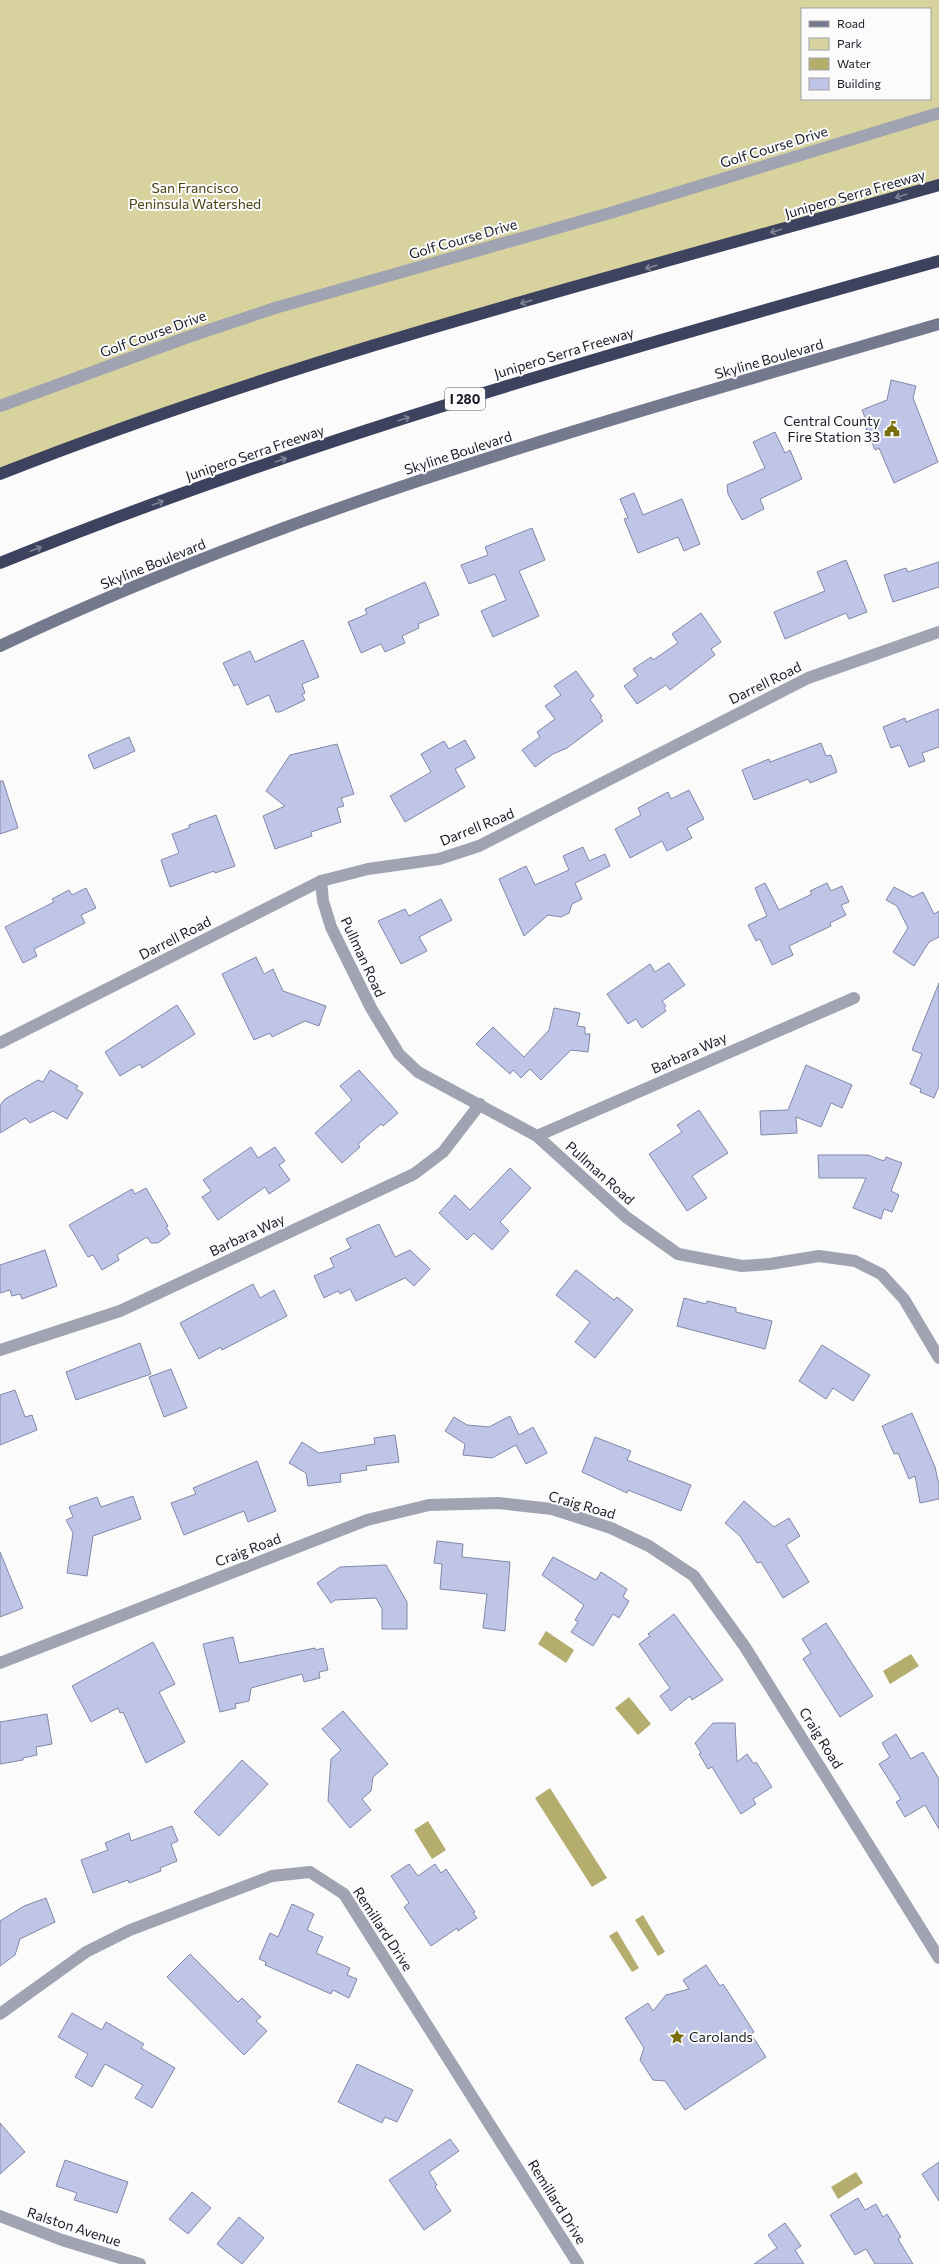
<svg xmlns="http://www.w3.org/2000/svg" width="939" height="2264" viewBox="0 0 939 2264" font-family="Commissioner,sans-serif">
<rect width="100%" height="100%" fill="#fbfbfb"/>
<path fill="#d7d29e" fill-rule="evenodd" d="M 0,0 L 939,0 L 939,185 L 458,321 L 0,474 ZM 802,9 L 930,9 L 930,99 L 802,99 Z"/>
<g fill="#b4ad6d">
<polygon points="546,1631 574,1650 566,1663 538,1644"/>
<polygon points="911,1654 919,1666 890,1684 883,1671"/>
<polygon points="629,1697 651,1724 638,1735 615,1708"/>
<polygon points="550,1788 607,1878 592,1887 535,1798"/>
<polygon points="428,1821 446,1850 432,1859 414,1830"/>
<polygon points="643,1915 665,1952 658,1956 635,1920"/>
<polygon points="617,1931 639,1968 632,1972 609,1936"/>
<polygon points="856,2172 863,2183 838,2199 831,2187"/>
</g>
<g fill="#bec5e6" stroke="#8188a7">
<polygon points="891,380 916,386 913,398 938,462 894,483 879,448 875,450 863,421 866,420 862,410 887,400"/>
<polygon points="775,432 785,453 790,450 802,479 760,499 764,509 742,520 728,494 727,485 765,468 753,442"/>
<polygon points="634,493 643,515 682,499 700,544 684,551 678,537 638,553 624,519 628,518 620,499"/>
<polygon points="532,528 545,560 519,571 539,616 493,637 481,611 506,600 495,574 469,584 461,565 488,555 485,547"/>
<polygon points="846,560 867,612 849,619 846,613 785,639 774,612 825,591 817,572"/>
<polygon points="939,562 939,587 893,602 884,575 906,568 908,572"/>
<polygon points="425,582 439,615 418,624 419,628 402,636 405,643 385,652 381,644 361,653 348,622 367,614 365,609"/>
<polygon points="701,613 721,642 711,649 715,655 670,690 666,685 637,704 624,686 638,676 633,669 651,657 653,660 678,643 672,634"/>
<polygon points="303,640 319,677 302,684 305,693 302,694 305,700 280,712 276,712 269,695 247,705 238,684 234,686 223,663 250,651 255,662"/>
<polygon points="576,671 594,696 590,700 602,716 600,717 603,721 567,748 553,754 535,767 522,750 540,737 537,732 555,719 545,706 561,695 554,686"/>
<polygon points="939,709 939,747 922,753 925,761 909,767 900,745 891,748 883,727 905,718 906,722"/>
<polygon points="129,737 135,751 94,769 88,755"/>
<polygon points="465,740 475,758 455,769 465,787 405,822 390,796 431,772 421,754 444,741 449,749"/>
<polygon points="821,743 826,756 831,755 837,772 810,783 808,779 754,800 742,770 769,759 770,762"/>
<polygon points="337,744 354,794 341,798 344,806 337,808 341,822 311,832 312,836 275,849 263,816 285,806 266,791 290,755"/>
<polygon points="0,781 3,781 18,828 0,834"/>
<polygon points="689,790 704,819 687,828 692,838 667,851 662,841 630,858 615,829 641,815 638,808 668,792 671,799"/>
<polygon points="216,815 235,866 215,873 214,871 170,887 161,860 179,853 172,834 189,828 189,825"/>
<polygon points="583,847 589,861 605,854 610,866 575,883 582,899 572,904 569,913 561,917 548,915 524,936 499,879 526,866 535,885 569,870 563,856"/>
<polygon points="765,883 779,910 812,894 810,891 827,883 831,891 842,886 849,902 841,905 846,915 830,923 831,926 789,946 793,955 772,965 760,939 756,941 748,925 767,916 755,888"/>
<polygon points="894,887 913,897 923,892 934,914 939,911 939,937 929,942 914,966 893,952 908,928 897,906 886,900"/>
<polygon points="86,888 96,908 81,915 85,923 34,949 37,956 23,963 5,927 54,902 52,899 69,890 72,895"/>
<polygon points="441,899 452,920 419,937 427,951 401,964 378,921 405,909 409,916"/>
<polygon points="256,957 264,974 273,969 283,991 326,1006 319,1026 305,1021 272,1037 270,1033 254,1040 222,974"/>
<polygon points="669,963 685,985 662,1001 666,1006 664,1008 666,1011 642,1028 636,1019 628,1024 607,994 650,964 655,972"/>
<polygon points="939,983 939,1086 934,1098 920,1092 921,1089 910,1084 922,1054 912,1050"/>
<polygon points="177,1005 195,1034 142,1068 140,1064 120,1076 105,1052"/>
<polygon points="554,1008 580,1013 577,1026 585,1027 585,1034 590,1034 588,1052 571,1050 541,1080 530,1069 521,1078 513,1070 510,1074 476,1044 493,1027 524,1057 549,1030"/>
<polygon points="806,1065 852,1085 842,1108 831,1103 821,1127 796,1117 797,1133 761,1135 760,1111 788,1110"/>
<polygon points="50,1070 78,1086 76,1089 83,1093 67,1119 53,1111 30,1123 25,1118 0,1133 0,1105 5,1099 38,1080 43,1082"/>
<polygon points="359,1070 398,1113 383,1126 381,1124 358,1144 360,1147 342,1163 315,1133 352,1100 340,1086"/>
<polygon points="699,1110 728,1153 692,1176 707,1198 687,1211 649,1154 682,1132 677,1125"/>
<polygon points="251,1147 258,1158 275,1147 285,1161 279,1165 290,1180 269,1194 265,1187 218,1220 202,1197 211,1191 203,1180"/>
<polygon points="818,1155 868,1155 884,1161 886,1157 902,1163 891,1191 899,1195 892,1212 884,1209 881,1219 853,1208 866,1178 819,1178"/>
<polygon points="510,1168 531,1188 500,1222 509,1231 492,1250 474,1233 467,1240 439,1213 455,1195 470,1210"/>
<polygon points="146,1188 168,1226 166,1227 170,1234 158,1243 151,1243 147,1237 117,1255 119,1260 102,1270 93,1255 88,1257 69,1225 132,1189 135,1194"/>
<polygon points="379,1224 395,1257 410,1250 430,1269 414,1286 405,1278 356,1301 350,1289 340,1294 338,1291 324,1298 314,1276 334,1267 330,1258 351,1248 346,1239"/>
<polygon points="45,1250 57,1286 22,1299 20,1294 12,1296 10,1290 0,1293 0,1265"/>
<polygon points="576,1270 614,1300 617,1297 633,1310 595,1358 575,1342 590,1322 556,1295"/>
<polygon points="253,1284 260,1298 274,1290 287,1316 222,1350 221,1347 199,1359 180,1323"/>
<polygon points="684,1298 706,1304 707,1301 736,1308 736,1312 772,1321 765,1349 677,1326"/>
<polygon points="140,1343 151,1374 76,1400 66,1372"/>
<polygon points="822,1345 870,1375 853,1401 833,1388 826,1399 799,1381"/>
<polygon points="171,1369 187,1408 164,1417 149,1377"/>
<polygon points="15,1390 25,1417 32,1415 37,1430 0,1445 0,1395"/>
<polygon points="912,1413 935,1467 939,1485 939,1499 920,1503 915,1476 909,1479 898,1453 894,1454 882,1426"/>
<polygon points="510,1416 519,1435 533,1427 547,1453 526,1464 516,1445 492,1458 463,1455 465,1444 445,1431 454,1417 467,1425 489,1427"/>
<polygon points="395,1435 399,1462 366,1466 367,1470 340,1474 341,1482 308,1486 306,1473 289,1463 302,1442 319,1453 375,1444 374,1438"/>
<polygon points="595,1437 631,1451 627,1460 691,1485 681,1511 628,1490 627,1493 582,1472"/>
<polygon points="257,1461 276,1511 248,1522 244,1511 184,1535 171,1503 196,1494 193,1488"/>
<polygon points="133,1496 141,1519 93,1536 87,1576 67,1573 73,1533 66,1520 73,1517 69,1507 97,1497 101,1507"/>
<polygon points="744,1501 774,1527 789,1518 800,1536 786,1545 809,1582 783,1598 761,1562 757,1563 740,1536 725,1523"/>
<polygon points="437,1541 463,1544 462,1557 510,1562 505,1631 483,1628 487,1594 440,1589 442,1564 434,1563"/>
<polygon points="0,1552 23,1608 0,1617"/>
<polygon points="553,1557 596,1580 601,1572 627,1589 623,1597 629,1601 619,1618 613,1614 593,1646 571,1632 578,1622 575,1620 584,1605 542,1575"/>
<polygon points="386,1565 407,1602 407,1629 382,1629 382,1609 376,1598 335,1600 331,1603 317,1583 340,1567"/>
<polygon points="674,1614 723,1680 692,1700 690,1696 671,1711 660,1696 670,1688 639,1644 650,1636 648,1634"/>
<polygon points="826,1623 873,1696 840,1717 803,1659 811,1653 802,1639"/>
<polygon points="233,1637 239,1663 315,1648 316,1650 323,1648 328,1670 319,1672 320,1678 304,1682 302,1674 251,1688 249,1701 235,1704 236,1708 220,1712 203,1644"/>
<polygon points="153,1642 175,1684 159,1692 185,1742 146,1763 123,1712 120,1713 118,1708 91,1722 72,1686"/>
<polygon points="343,1711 388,1764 373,1777 371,1791 362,1799 371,1810 350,1828 328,1801 331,1759 341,1750 322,1729"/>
<polygon points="47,1714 52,1744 36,1747 37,1755 23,1758 23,1760 0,1764 0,1722"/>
<polygon points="713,1723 735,1723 737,1762 747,1754 754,1764 756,1762 772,1787 753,1799 756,1804 741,1814 712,1767 708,1769 699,1754 701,1753 695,1743"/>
<polygon points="896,1734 911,1759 923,1752 939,1779 939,1829 925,1805 905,1817 896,1802 901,1799 879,1764 890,1757 882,1743"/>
<polygon points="242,1760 268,1784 219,1836 194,1812"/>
<polygon points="172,1826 178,1841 171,1844 177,1861 160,1868 161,1871 129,1883 128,1880 93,1893 81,1860 108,1850 105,1843 129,1833 131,1841"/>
<polygon points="409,1864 418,1876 435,1864 441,1873 446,1869 475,1912 473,1913 477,1918 458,1931 457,1928 431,1946 404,1907 409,1903 391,1876"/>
<polygon points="46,1898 55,1922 20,1939 15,1955 0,1966 0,1921 24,1906"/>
<polygon points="292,1904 314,1914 307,1930 323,1937 316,1953 350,1968 347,1975 357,1979 349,1998 333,1990 331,1994 265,1965 266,1962 259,1959 270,1933 278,1937"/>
<polygon points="190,1954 238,2002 242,1998 261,2017 256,2021 267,2031 244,2055 167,1977"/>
<polygon points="706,1965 720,1986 723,1984 754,2032 751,2034 766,2057 685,2110 665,2081 653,2080 640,2060 644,2048 625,2018 648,2003 653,2011 666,1995 689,1989 683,1980"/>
<polygon points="72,2013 102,2030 106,2022 144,2044 141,2048 175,2068 152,2108 135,2098 143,2085 105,2064 92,2087 75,2077 88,2054 58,2037"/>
<polygon points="357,2064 413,2090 397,2122 385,2117 382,2123 338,2102"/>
<polygon points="0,2123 25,2152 0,2174"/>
<polygon points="450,2139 459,2151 429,2172 437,2185 435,2187 451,2211 424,2230 389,2180"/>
<polygon points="65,2160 128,2182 117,2213 74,2200 77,2193 56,2186"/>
<polygon points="939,2162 939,2201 922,2174"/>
<polygon points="192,2192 211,2208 188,2234 169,2219"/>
<polygon points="858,2198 865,2210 876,2204 883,2217 887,2214 901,2237 898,2239 913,2264 875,2264 866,2249 855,2255 830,2215"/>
<polygon points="239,2217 264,2238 242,2264 217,2244"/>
<polygon points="785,2223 801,2246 795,2250 804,2264 754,2264 777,2248 768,2235"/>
</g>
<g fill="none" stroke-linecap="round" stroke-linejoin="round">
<g stroke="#a0a3b1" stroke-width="12">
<polyline points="0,406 188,337 275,308 610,213 939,113"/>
<polyline points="321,881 323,901 331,927 371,1008 399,1054 418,1072 537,1136 626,1217 678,1254 742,1266 770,1264 819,1256 855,1261 881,1274 904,1299 939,1358"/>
<polyline points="0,1043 321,881 368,869 439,859 479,846 808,678 939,632"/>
<polyline points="537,1136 854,998"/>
<polyline points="0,1350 120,1311 414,1174 443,1152 480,1104"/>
<polyline points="0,1663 367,1520 429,1505 498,1503 552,1509 611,1528 649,1546 694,1576 745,1647 939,1958"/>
<polyline points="0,2014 86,1952 130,1930 272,1876 310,1872 344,1894 578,2264"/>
<polyline points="0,2216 62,2240 140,2264"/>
</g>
<path stroke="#74798d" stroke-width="12" d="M 0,646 C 299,504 622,416 939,324"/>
<g stroke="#3d425e" stroke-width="12">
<path d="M 0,474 C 304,354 625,274 939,185"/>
<path d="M 0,563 C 305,439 623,350 939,261"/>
</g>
</g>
<defs><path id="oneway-shaft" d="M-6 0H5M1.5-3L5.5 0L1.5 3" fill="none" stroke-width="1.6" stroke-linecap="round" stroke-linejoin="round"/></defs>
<g stroke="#808395">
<use href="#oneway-shaft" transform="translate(901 196) rotate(164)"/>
<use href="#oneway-shaft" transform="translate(776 231) rotate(164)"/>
<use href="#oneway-shaft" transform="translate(651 267) rotate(164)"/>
<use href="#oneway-shaft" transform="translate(526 302) rotate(164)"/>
<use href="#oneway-shaft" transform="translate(404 419) rotate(-18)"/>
<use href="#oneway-shaft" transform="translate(281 460) rotate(-19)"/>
<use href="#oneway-shaft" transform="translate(158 503) rotate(-20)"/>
<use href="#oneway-shaft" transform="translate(36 549) rotate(-21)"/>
</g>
<defs>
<symbol id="civic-bare" viewBox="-9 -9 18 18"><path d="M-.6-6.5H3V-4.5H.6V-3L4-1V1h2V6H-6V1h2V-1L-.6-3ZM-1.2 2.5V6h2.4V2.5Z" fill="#786e0c" stroke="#fbfbfb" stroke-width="2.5" paint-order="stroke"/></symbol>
<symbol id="sight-bare" viewBox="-9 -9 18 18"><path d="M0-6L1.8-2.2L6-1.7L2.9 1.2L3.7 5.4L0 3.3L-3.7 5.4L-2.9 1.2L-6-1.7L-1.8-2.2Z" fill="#786e0c" stroke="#fbfbfb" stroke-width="2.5" paint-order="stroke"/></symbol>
</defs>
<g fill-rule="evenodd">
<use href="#civic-bare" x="881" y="418" width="22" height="22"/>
<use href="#sight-bare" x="666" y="2026" width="22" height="22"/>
</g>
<g text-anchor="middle" stroke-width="4" stroke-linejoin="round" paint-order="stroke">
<rect fill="#fbfbfb" stroke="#5d5f67" stroke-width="1" x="445" y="388" width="40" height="22" rx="3"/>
<g font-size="13" font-weight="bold" fill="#191c27">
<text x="465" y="404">I 280</text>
</g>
<g font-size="14" fill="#191c27" stroke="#fbfbfb">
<text transform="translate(774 147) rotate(-17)" y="5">Golf Course Drive</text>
<text transform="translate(855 194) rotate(-16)" y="5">Junipero Serra Freeway</text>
<text transform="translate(463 239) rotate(-16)" y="5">Golf Course Drive</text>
<text transform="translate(153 334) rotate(-20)" y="5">Golf Course Drive</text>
<text transform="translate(564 353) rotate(-17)" y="5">Junipero Serra Freeway</text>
<text transform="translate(769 359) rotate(-16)" y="5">Skyline Boulevard</text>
<text transform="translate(255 453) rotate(-19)" y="5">Junipero Serra Freeway</text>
<text transform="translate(458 453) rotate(-18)" y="5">Skyline Boulevard</text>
<text transform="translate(153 564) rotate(-22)" y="5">Skyline Boulevard</text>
<text transform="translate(765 683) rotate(-26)" y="5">Darrell Road</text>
<text transform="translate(477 827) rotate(-22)" y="5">Darrell Road</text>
<text transform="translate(175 938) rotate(-27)" y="5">Darrell Road</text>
<text transform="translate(363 957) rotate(65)" y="5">Pullman Road</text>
<text transform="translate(689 1053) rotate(-24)" y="5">Barbara Way</text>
<text transform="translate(600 1173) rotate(42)" y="5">Pullman Road</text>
<text transform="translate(247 1235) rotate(-25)" y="5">Barbara Way</text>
<text transform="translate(582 1505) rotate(16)" y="5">Craig Road</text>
<text transform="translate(248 1550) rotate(-21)" y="5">Craig Road</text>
<text transform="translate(821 1738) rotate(58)" y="5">Craig Road</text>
<text transform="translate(383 1929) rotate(57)" y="5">Remillard Drive</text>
<text transform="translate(557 2202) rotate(58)" y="5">Remillard Drive</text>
<text transform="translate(74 2227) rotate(18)" y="5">Ralston Avenue</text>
</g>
<g font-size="14" fill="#4a4512" stroke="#fbfbfb">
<text x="195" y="193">San Francisco<tspan x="195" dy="16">Peninsula Watershed</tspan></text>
</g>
<g font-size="14" fill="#191c27" stroke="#fbfbfb" text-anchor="end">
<text x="880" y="426">Central County<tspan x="880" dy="16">Fire Station 33</tspan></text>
<text x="689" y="2042" text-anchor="start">Carolands</text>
</g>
</g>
<rect x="801" y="8" width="130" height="92" fill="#fbfbfb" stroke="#a1a2a6"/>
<rect x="809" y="21" width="20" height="6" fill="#74798d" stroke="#a1a2a6"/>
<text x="837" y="28" font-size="12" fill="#191c27">Road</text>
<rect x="809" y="38" width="20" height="12" fill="#d7d29e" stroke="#a1a2a6"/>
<text x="837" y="48" font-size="12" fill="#191c27">Park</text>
<rect x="809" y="58" width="20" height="12" fill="#b4ad6d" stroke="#a1a2a6"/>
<text x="837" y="68" font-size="12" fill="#191c27">Water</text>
<rect x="809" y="78" width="20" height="12" fill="#bec5e6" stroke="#a1a2a6"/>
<text x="837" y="88" font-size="12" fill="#191c27">Building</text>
</svg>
